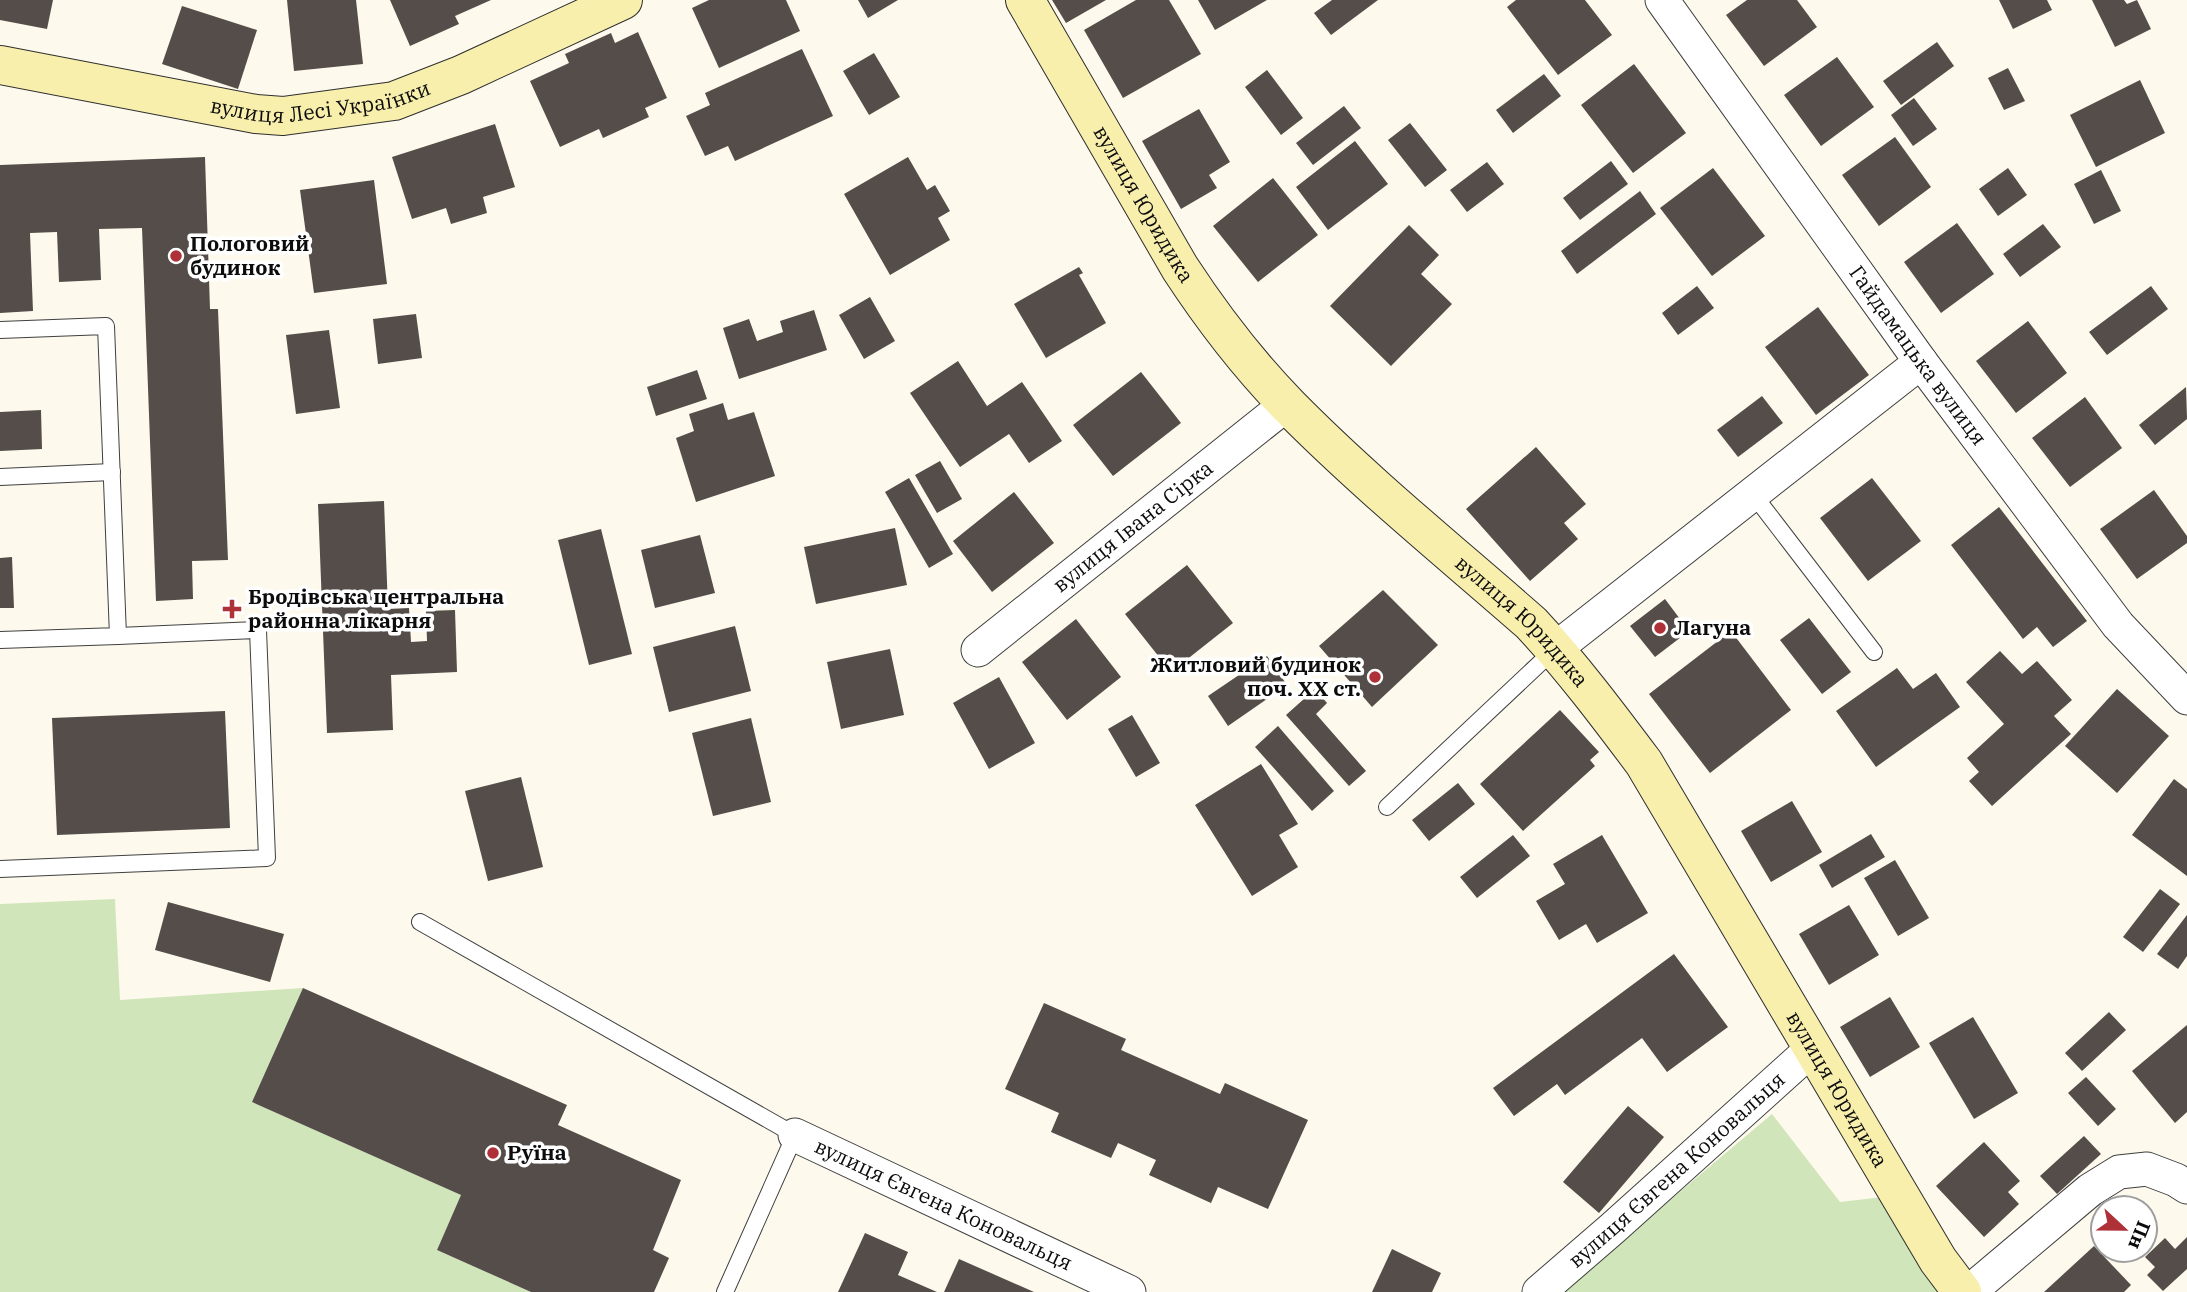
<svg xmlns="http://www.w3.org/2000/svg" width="2187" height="1292" viewBox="0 0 2187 1292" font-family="'IBM Plex Serif',serif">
<rect width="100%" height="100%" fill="#fdfaed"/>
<g fill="#d0e5b9">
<polygon points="115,899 120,1000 303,988 252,1102 461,1195 437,1250 531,1292 0,1292 0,904"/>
<polygon points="1772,1114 1840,1202 1883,1197 1938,1292 1561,1292"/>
</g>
<g fill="#544d49">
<polygon points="0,0 53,0 47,29 0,20"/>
<polygon points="287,0 356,0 363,64 294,71"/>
<polygon points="390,0 491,0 455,16 459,24 410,46"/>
<polygon points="709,0 786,0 800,31 719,68 692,8"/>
<polygon points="858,0 898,0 868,18"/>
<polygon points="1052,0 1106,0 1066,23"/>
<polygon points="1136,0 1169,0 1201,54 1123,98 1084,30"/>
<polygon points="1198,0 1267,0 1215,30"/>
<polygon points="1332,0 1378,0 1331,35 1314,13"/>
<polygon points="1516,0 1585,0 1612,35 1558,75 1507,7"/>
<polygon points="1747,0 1797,0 1817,27 1764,66 1726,15"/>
<polygon points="1999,0 2047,0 2052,10 2013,29"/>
<polygon points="2092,0 2124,0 2127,4 2137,0 2151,29 2115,47"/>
<polygon points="182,6 257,30 238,89 162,64"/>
<polygon points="638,32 667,98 645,108 649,117 603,138 599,129 560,147 530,81 569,63 565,54 611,33 615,43"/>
<polygon points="1937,42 1954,66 1901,105 1883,81"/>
<polygon points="802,49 833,116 735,161 728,146 705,156 686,116 710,105 705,93"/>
<polygon points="874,53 900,97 869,115 843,71"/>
<polygon points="1837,57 1874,107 1821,146 1784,95"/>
<polygon points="1634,64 1686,133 1633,173 1581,105"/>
<polygon points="2008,68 2025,101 2004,110 1988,78"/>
<polygon points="1267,70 1303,118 1281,135 1245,87"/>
<polygon points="1544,74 1561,96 1513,133 1496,110"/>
<polygon points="2140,80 2165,133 2096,167 2070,115"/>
<polygon points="1914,98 1937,129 1913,146 1891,115"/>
<polygon points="1344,106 1361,128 1313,165 1296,143"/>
<polygon points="1199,109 1230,162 1209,175 1217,188 1181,209 1142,141"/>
<polygon points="1410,123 1447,170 1425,187 1388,140"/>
<polygon points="495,124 515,187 483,197 487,213 451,224 446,208 412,219 392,157"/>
<polygon points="1895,137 1931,187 1879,226 1842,175"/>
<polygon points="1355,141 1388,184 1328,230 1296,187"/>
<polygon points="205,157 210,309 218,309 228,560 192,561 193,599 156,601 142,228 99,229 101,280 59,282 57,232 30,233 33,311 0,313 0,165"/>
<polygon points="908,157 927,190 935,185 950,211 938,218 950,240 890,275 844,194"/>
<polygon points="1611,161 1628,184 1580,220 1563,198"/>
<polygon points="1487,162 1504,184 1467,212 1450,190"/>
<polygon points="1713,168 1765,236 1712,276 1660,208"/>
<polygon points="2008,168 2027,195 1998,216 1979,189"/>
<polygon points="2101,170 2121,211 2094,224 2074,184"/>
<polygon points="1273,178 1318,235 1258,282 1213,226"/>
<polygon points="374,180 387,284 314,293 300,190"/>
<polygon points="1640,191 1656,214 1577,274 1561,251"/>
<polygon points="1957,223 1994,274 1941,313 1904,262"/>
<polygon points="2043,224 2061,247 2020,277 2003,254"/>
<polygon points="1409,225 1439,255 1421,274 1452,304 1391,366 1330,306"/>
<polygon points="1079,267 1083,273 1079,275 1106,323 1046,358 1014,304"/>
<polygon points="1697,286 1714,308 1678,335 1662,313"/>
<polygon points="2151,286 2168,309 2107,355 2089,332"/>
<polygon points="870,297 895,341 864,359 839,315"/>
<polygon points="1818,307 1869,375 1816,415 1765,347"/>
<polygon points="814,310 827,350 739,379 723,328 749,319 757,341 783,332 780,321"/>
<polygon points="416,314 422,358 378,364 373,319"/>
<polygon points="2028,321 2067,373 2016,413 1976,361"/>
<polygon points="329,330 340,408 296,414 286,335"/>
<polygon points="958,361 987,406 1022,382 1062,441 1029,463 1009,434 960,467 910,393"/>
<polygon points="697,370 707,399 656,416 647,387"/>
<polygon points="1141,372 1181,423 1113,476 1073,425"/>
<polygon points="2186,387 2187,419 2155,445 2139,425"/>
<polygon points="1762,396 1783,423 1738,457 1717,430"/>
<polygon points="2085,397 2122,448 2070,487 2032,438"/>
<polygon points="723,403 728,420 754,412 775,476 696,502 676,438 694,431 689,414"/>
<polygon points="41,410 42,449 0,451 0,412"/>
<polygon points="1536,447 1586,504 1564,523 1578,539 1530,581 1466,509"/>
<polygon points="940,461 962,499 937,513 915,475"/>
<polygon points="909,478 953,554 929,568 885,492"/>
<polygon points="1872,478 1921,541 1868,581 1820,518"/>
<polygon points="2154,490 2187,536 2187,543 2137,579 2100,529"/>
<polygon points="1014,492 1054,543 992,592 953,541"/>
<polygon points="384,501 388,609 409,608 411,642 427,641 426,611 455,610 457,672 391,675 393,730 327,733 318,504"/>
<polygon points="1999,507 2087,621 2053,647 2037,627 2023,639 1951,545"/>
<polygon points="895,528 907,585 816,604 804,547"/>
<polygon points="601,529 632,654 589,665 558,540"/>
<polygon points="700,535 715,593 655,608 641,550"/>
<polygon points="12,557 14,608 0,608 0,558"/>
<polygon points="1187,565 1233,623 1171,672 1125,614"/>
<polygon points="1383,590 1438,645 1372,707 1319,646"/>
<polygon points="1665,599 1689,631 1655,657 1630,626"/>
<polygon points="1809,618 1851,672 1822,694 1780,640"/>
<polygon points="1076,619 1121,677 1067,720 1022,662"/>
<polygon points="735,626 751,691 669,712 653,647"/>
<polygon points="1731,631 1791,710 1710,773 1649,694"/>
<polygon points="890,649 904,715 841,729 827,662"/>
<polygon points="2000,651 2022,674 2037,661 2072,700 2054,716 2071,734 1992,806 1969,781 1979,772 1967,758 2004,724 1966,682"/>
<polygon points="1267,656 1287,685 1228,726 1208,696"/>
<polygon points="1897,668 1913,689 1936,673 1960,707 1876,767 1836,711"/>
<polygon points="999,677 1035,743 989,769 953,703"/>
<polygon points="1315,689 1327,703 1316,714 1366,771 1349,786 1286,715"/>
<polygon points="2117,689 2169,736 2117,793 2065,746"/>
<polygon points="1560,710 1599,752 1590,760 1595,766 1523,831 1480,784"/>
<polygon points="225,711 230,828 57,835 52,718"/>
<polygon points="1132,715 1160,763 1136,777 1108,729"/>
<polygon points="751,718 771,802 713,816 692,733"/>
<polygon points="1278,726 1334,791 1312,811 1255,747"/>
<polygon points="1261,764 1298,824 1279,835 1298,867 1252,896 1195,805"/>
<polygon points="521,777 543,867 488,881 465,791"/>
<polygon points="2174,779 2187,789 2187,876 2132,835"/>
<polygon points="1458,783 1475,804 1429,841 1412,820"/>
<polygon points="1792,801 1822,852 1771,882 1741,831"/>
<polygon points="1871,834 1885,857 1832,888 1819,865"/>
<polygon points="1513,835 1530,856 1477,898 1460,877"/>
<polygon points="1602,835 1648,913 1597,943 1586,924 1559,940 1536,901 1565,884 1553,864"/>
<polygon points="1895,860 1929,918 1898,936 1864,878"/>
<polygon points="2160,889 2180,904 2143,952 2123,937"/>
<polygon points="168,902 284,934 270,982 155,950"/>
<polygon points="1849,905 1879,955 1829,985 1799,934"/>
<polygon points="2187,915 2187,956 2178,969 2157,954"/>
<polygon points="1674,954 1728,1027 1667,1072 1642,1038 1565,1095 1557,1084 1514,1116 1493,1088"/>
<polygon points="303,988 567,1105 558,1125 681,1180 653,1250 669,1258 654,1292 531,1292 437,1250 461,1195 252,1102"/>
<polygon points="1890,997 1920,1047 1870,1077 1840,1027"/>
<polygon points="1044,1003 1126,1039 1121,1050 1220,1094 1225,1083 1308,1120 1268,1209 1218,1187 1211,1203 1149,1175 1156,1160 1118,1143 1111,1158 1051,1132 1059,1113 1005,1089"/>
<polygon points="2109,1012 2126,1030 2082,1071 2065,1053"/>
<polygon points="1973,1017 2018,1093 1974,1119 1929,1043"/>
<polygon points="2187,1025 2187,1112 2175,1123 2132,1071"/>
<polygon points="2086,1077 2116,1109 2098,1126 2068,1093"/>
<polygon points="1628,1106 1664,1137 1599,1213 1563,1182"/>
<polygon points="2084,1136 2101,1154 2057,1194 2040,1176"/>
<polygon points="1984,1142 2020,1181 2008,1192 2019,1204 1984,1237 1936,1186"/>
<polygon points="865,1233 908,1252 898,1275 937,1292 838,1292"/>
<polygon points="2187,1237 2187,1269 2163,1291 2147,1275 2155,1267 2145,1257 2165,1238 2175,1249"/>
<polygon points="2094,1246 2131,1285 2124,1292 2044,1292"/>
<polygon points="1392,1249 1441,1273 1432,1292 1372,1292"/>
<polygon points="959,1259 1034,1292 944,1292"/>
</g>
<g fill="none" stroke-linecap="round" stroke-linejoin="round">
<defs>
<g id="lane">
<polyline points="0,330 106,326 118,636 0,640"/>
<polyline points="0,477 112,472"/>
<polyline points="1753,494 1874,652"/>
<polyline points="1387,807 1555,649"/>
<polyline points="0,869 267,858 258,630 118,636"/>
<polyline points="420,922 795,1135 725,1292"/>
</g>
<g id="street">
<path id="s1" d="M 1662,0 L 1921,362 L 2118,625 L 2187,698"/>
<polyline points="1555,649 1921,362"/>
<path id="s2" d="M 978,650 L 1287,404"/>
<path id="s3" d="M 795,1135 L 1129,1292"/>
<path id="s4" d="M 1539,1292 L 1613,1228 L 1813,1048"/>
<polyline points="1969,1292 2090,1190 2119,1172 2147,1169 2176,1180 2187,1187"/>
</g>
<g id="secondary">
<path id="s5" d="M 1025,0 L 1180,268 C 1212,317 1248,364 1289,406 C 1365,483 1450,552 1531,623 C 1572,667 1608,715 1644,763 L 1938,1260 L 1962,1292"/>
<path id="s6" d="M 0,65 L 256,114 L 283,116 L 394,101 L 461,75 L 623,0"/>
</g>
</defs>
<use href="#lane" stroke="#3f3f3f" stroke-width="18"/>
<use href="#street" stroke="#3f3f3f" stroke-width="35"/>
<use href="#secondary" stroke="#2e2e2e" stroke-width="40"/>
<use href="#lane" stroke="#fff" stroke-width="16"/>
<use href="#street" stroke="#fff" stroke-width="33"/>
<use href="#secondary" stroke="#f8efad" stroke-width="38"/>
</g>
<g fill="#af3138" stroke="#fff" stroke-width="2.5">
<circle cx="176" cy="256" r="7"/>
<path d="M228.5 598.5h7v7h7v7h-7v7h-7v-7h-7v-7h7z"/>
<circle cx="1660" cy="628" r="7"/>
<circle cx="1375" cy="677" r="7"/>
<circle cx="493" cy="1153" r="7"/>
</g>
<g text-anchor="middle" stroke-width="7" stroke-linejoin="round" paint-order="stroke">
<g font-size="21" fill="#0c0c0c" stroke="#fff">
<text dy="7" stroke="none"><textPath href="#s6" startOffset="326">вулиця Лесі Українки</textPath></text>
<text dy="7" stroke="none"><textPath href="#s5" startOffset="236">вулиця Юридика</textPath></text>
<text dy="7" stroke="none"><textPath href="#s1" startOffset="438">Гайдамацька вулиця</textPath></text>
<text dy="7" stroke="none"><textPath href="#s2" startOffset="198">вулиця Івана Сірка</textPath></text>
<text dy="7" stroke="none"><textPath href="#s5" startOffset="803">вулиця Юридика</textPath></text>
<text dy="7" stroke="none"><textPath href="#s5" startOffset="1370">вулиця Юридика</textPath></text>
<text dy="7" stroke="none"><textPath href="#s4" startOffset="184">вулиця Євгена Коновальця</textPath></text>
<text dy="7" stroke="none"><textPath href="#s3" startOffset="164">вулиця Євгена Коновальця</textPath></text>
</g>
<g font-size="21" font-weight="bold" fill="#0c0c0c" stroke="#fff" text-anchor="start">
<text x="190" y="251">Пологовий<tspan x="190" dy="24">будинок</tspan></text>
<text x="248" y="604">Бродівська центральна<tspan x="248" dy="24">районна лікарня</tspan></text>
<text x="1674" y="635">Лагуна</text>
<text x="1361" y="672" text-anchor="end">Житловий будинок<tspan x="1361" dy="24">поч. XX ст.</tspan></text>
<text x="507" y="1160">Руїна</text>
</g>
</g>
<g transform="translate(2124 1229) rotate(112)"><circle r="33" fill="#ffffff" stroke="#9e9e9e" stroke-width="2"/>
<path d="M0-5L12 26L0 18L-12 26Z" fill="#af3138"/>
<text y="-10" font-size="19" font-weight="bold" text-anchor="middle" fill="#0c0c0c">Пн</text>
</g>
</svg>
